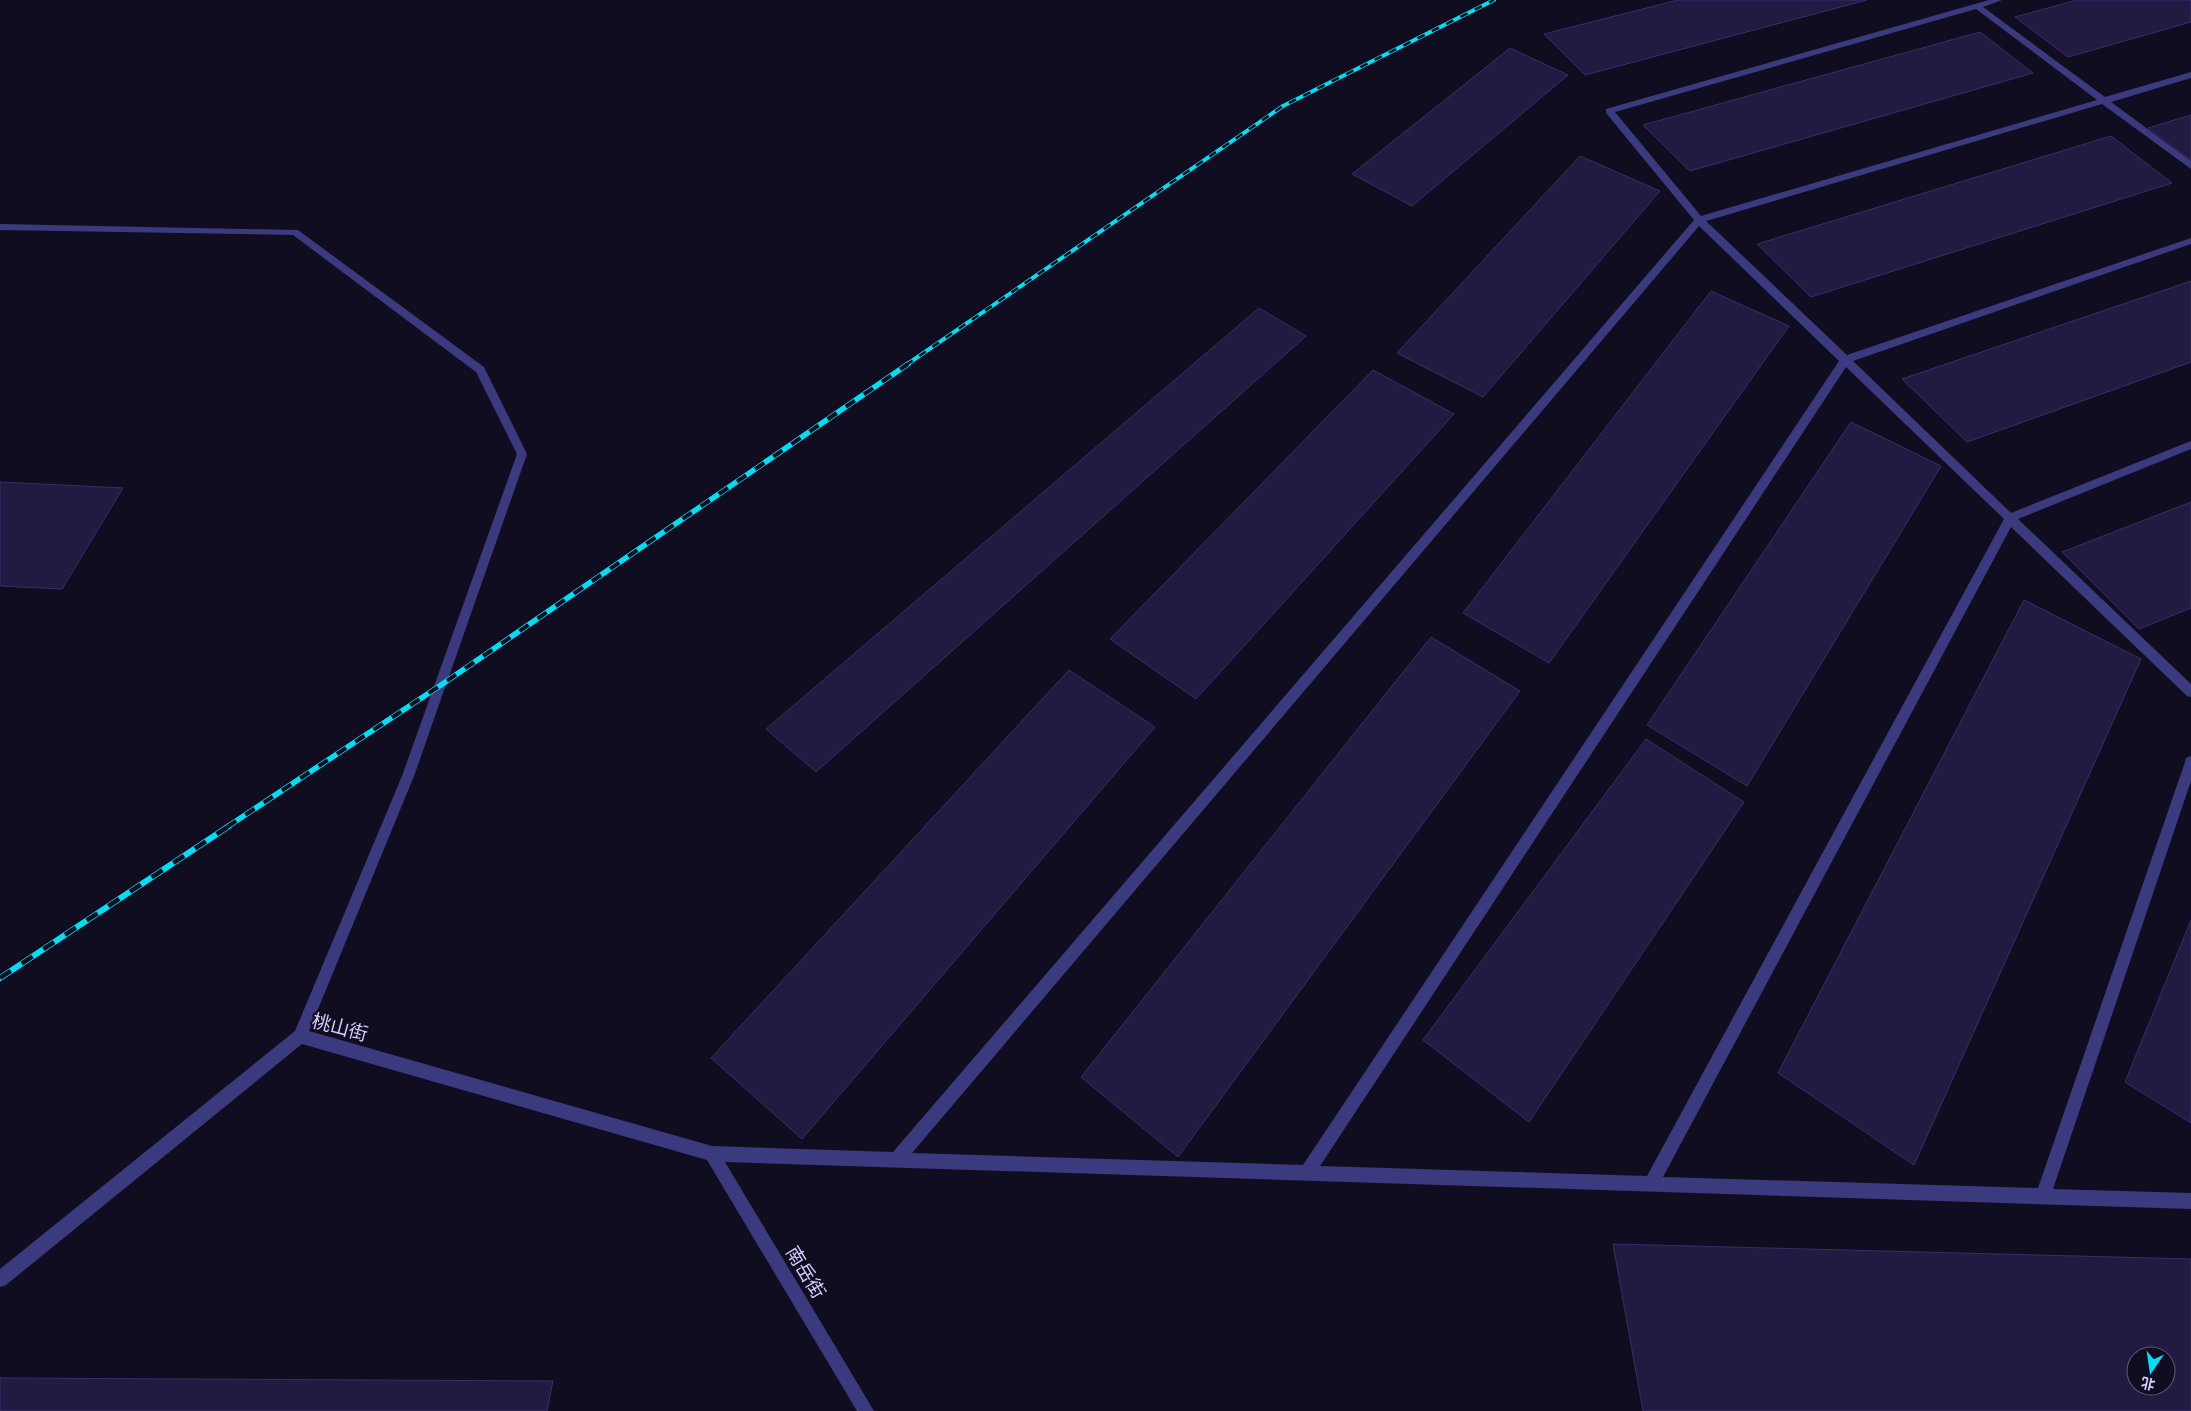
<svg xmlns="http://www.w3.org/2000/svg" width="2191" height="1411" viewBox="0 0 2191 1411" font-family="Cabin,'Noto Sans SC',sans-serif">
<rect width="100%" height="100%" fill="#110d20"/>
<g fill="#221a41" stroke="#392d6c" fill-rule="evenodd">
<polygon points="1678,0 1867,0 1585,75 1544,34"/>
<polygon points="2077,0 2191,0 2191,22 2068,57 2015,17"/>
<polygon points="1980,32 2033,73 1690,171 1643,125"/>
<polygon points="1510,48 1568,75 1412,206 1352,174"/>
<polygon points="2191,115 2191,160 2148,128"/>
<polygon points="2111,136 2172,183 1811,297 1757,244"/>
<polygon points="1580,156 1660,191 1483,397 1397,353"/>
<polygon points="2191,281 2191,362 1967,442 1902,379"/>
<polygon points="1711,291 1789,326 1549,663 1463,613"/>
<polygon points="1259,308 1306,336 816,772 766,729"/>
<polygon points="1373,370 1454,414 1196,699 1110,639"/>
<polygon points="1851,422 1941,466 1747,786 1647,725"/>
<polygon points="0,482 123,488 62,589 0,586"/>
<polygon points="2191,502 2191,608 2139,629 2062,552"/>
<polygon points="2024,600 2141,659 1914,1165 1778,1073"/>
<polygon points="1431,637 1520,691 1178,1157 1081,1077"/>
<polygon points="1069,670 1155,727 802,1139 711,1058"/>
<polygon points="1646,739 1744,802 1529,1122 1423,1040"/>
<polygon points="2191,920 2191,1123 2125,1082"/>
<path d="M 1613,1244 L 2191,1259 L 2191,1411 L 1643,1411 ZM 2136,1356 L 2166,1356 L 2166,1386 L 2136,1386 Z"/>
<polygon points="0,1378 553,1381 547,1411 0,1411"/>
</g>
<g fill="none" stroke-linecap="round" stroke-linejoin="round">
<path fill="#3c3a7e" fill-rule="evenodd" d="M 1989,0 L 2002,0 L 1983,7 L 2105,97 L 2191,72 L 2191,78 L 2111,102 L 2191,161 L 2191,169 L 2102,104 L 1706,221 L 1847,355 L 2191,238 L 2191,244 L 1853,361 L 2011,513 L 2191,441 L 2191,449 L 2018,519 L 2191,684 L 2191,697 L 2187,696 L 2011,527 L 1663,1177 L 2038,1188 L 2185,762 L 2186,758 L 2191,756 L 2191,781 L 2053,1189 L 2191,1193 L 2191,1209 L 725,1162 L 874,1411 L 857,1411 L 707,1160 L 302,1044 L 6,1285 L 0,1287 L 0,1269 L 295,1031 L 402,776 L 517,454 L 476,372 L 293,235 L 0,230 L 0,224 L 298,230 L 484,367 L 527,454 L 414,776 L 309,1031 L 712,1146 L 893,1152 L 1694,220 L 1606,113 L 1606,109 ZM 1976,9 L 2097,100 L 1701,216 L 1615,112 ZM 1699,226 L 1839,361 L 1303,1165 L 912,1153 ZM 1846,367 L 2004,519 L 1647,1176 L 1320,1166 Z"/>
<defs>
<polyline id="rail-far2" points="906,365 1283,106 1494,0"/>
<polyline id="rail-far1" points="227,827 441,685 908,364"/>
<polyline id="rail" points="0,978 229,826"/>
</defs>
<use href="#rail-far2" stroke="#06dcf2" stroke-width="4"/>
<use href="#rail-far1" stroke="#06dcf2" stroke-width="5.5"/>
<use href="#rail" stroke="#06dcf2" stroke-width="6"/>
<use href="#rail-far2" stroke="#110d20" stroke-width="2.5" stroke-dasharray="8" stroke-linecap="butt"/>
<use href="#rail-far1" stroke="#110d20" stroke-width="4" stroke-dasharray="11" stroke-linecap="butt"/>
<use href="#rail" stroke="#110d20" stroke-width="4.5" stroke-dasharray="13" stroke-linecap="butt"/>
</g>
<g text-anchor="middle" stroke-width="4.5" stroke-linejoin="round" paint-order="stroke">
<g font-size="19" fill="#d3cefe" stroke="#110d20">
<text transform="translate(340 1027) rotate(15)" y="7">桃山街</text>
<text transform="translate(806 1272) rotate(59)" y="7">南岳街</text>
</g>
</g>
<g transform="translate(2151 1371) rotate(193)"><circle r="24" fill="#110d20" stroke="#5f5a79"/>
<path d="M0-4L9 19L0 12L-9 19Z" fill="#06dcf2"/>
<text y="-8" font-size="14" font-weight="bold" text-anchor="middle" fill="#d3cefe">北</text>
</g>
</svg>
